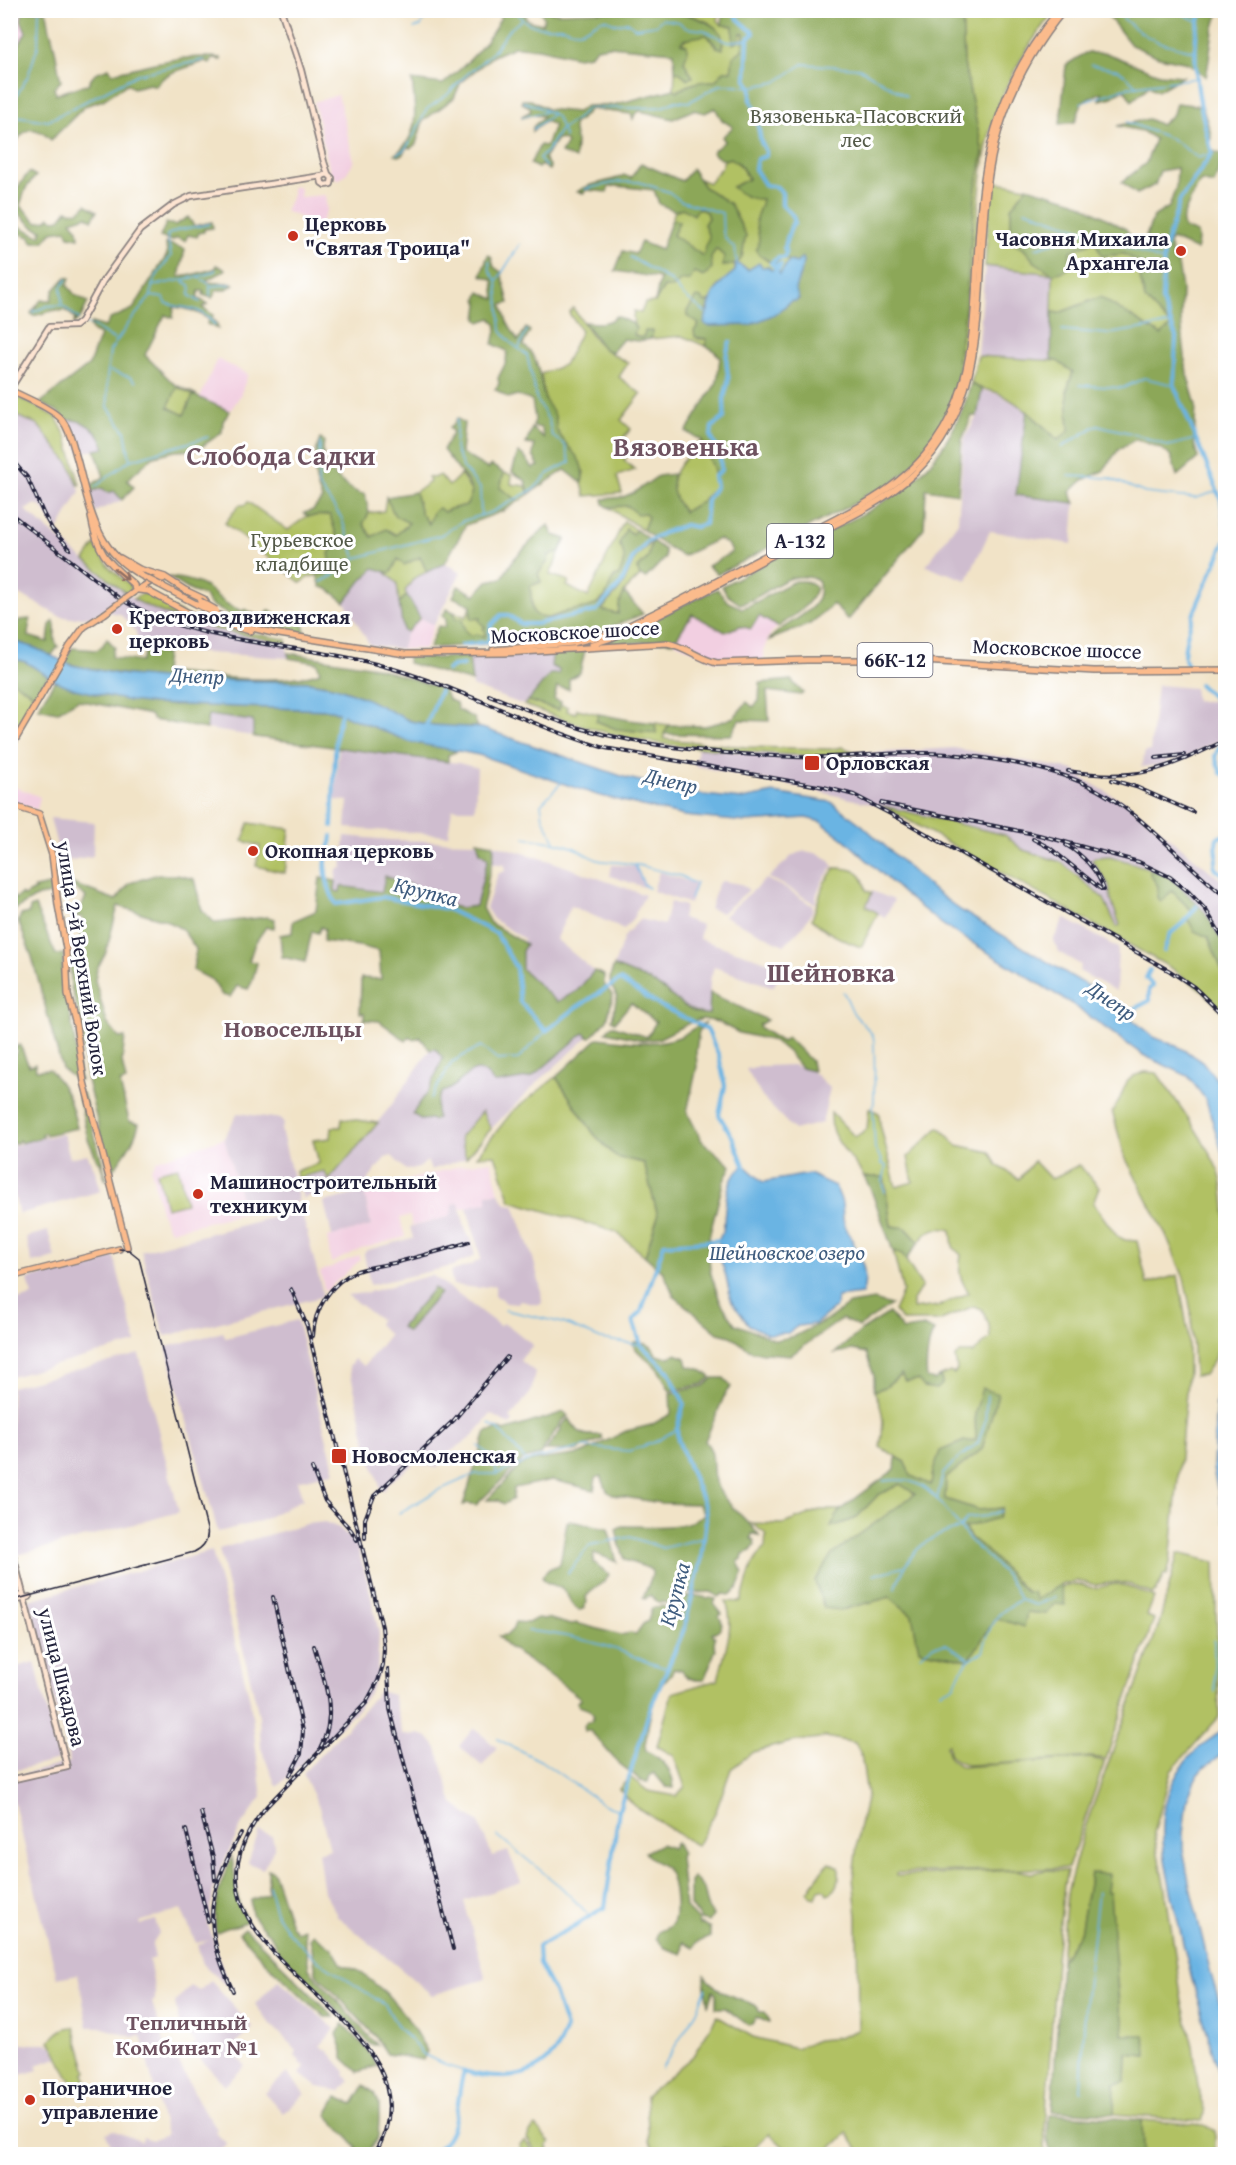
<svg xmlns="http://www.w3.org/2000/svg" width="1236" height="2165" viewBox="0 0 1236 2165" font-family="'Gentium Book Plus',serif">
<rect width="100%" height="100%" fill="#fff"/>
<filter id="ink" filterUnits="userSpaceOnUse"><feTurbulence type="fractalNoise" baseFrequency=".0167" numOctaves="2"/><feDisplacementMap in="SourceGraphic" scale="12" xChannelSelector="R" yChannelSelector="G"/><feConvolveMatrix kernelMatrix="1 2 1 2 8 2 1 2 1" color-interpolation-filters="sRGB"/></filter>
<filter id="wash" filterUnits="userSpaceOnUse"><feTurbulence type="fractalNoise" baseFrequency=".008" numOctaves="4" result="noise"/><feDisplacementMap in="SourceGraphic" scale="24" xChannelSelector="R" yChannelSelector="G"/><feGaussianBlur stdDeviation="1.35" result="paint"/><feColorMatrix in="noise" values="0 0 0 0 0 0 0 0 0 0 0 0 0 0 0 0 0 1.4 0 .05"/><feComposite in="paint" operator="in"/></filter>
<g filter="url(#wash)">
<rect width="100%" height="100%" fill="#f1e3c7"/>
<g fill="#f2cfe1">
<polygon points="11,11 23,11 21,20 26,32 11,59"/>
<polygon points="338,95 354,161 346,174 340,179 336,179 330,171 314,102"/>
<polygon points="294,186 300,188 300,197 325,195 327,209 320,226 285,211 292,196 292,187"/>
<polygon points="217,359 248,374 240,396 230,411 200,398"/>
<polygon points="692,613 725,632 759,616 778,627 771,633 768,639 764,649 764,660 715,661 674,642"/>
<polygon points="420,618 434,625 425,649 401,649 407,632"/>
<polygon points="11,785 40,797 37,810 15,803 11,799"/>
<polygon points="224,1138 245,1213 170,1231 161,1212 151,1169 157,1160"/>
<polygon points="491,1161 499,1193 487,1194 488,1202 460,1209 459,1203 453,1204 451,1215 448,1217 412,1226 410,1216 400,1218 405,1237 361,1249 331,1263 327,1237 371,1226 364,1192 463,1165"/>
<polygon points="359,1255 360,1260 325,1292 320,1272"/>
</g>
<g fill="#cfbdcf">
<polygon points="985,266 1053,274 1051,360 978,356"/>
<polygon points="982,390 998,394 1027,411 1016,495 1075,503 1072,544 990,531 967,580 926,566 958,522 964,440 977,416"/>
<polygon points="10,414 37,424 70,465 80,491 57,532 43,508 36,504 25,510 97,571 134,599 181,621 211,629 286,643 289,658 141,649 135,630 120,614 102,611 94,616 70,618 59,616 25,597 11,592"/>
<polygon points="76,419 88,425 102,438 106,448 79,453 70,426 65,420"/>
<polygon points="102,488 114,491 122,500 95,512 89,492"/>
<polygon points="445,563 461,572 434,625 420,618 405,591 414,578"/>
<polygon points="375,568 385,572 397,583 403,629 407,632 401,649 370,645 345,602 361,581"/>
<polygon points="553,650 560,670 559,675 550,674 524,705 472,686 469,656"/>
<polygon points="1157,685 1194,688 1196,701 1214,701 1225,713 1225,737 1184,758 1167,760 1166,764 1141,767 1145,752 1150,751"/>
<polygon points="208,715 253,721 253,736 206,729"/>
<polygon points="339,748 459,763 477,768 475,809 452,809 448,835 346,828 348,801 335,800"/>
<polygon points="698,748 822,756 954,748 1074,770 1084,779 1128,804 1225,883 1225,947 1205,912 1187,892 1169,877 1126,860 1110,856 1092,860 1109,885 1111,900 1120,925 1116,927 1104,899 1061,862 1023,850 1005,835 799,787 695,766"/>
<polygon points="50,818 94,822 93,856 61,862"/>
<polygon points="345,836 390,840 476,842 488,858 476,906 460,908 438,903 433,897 385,877 382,892 341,886 340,892 335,891 337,869 342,868"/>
<polygon points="493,844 550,861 645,895 632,920 624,929 571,906 556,939 594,971 577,991 557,1003 522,969 522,951 526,944 523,942 524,939 493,919 486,908 498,874 505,871 505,865 493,863 495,854"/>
<polygon points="805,851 819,854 830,860 833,867 823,880 817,893 815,904 784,885 768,878 793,855"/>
<polygon points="612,865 636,866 647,888 610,876"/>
<polygon points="659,872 696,884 690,904 653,891"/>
<polygon points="766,879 787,889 813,906 812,912 802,927 784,945 724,916"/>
<polygon points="722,881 740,884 749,890 722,913 710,909 718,884"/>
<polygon points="872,891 894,900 885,917 867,908"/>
<polygon points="670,902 685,906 682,918 702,925 699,939 785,967 773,987 714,967 710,980 709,1014 705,1014 687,1008 656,984 614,966 624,937 640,919 664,925"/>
<polygon points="1064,918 1118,948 1116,991 1079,971 1081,965 1060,953 1053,941"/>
<polygon points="584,1032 588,1037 542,1078 491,1129 481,1112 460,1137 466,1158 431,1170 427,1161 419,1168 406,1170 392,1156 385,1158 366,1183 326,1188 303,1199 297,1178 324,1171 331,1178 390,1107 430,1050 436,1049 443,1058 429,1090 412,1114 436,1113 438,1098 442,1091 449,1090 470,1071 479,1070 487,1073 494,1083 532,1077"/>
<polygon points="793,1065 813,1072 830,1088 822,1123 794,1130 762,1097 746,1069 763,1066"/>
<polygon points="238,1113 281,1119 284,1123 281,1130 299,1201 245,1213 224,1138"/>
<polygon points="60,1134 64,1135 70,1158 87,1154 94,1168 101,1191 19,1214 11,1183 11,1146"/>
<polygon points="364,1192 371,1226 332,1236 324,1202"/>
<polygon points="499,1193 506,1204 514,1205 533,1258 541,1289 542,1303 539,1305 520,1301 518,1304 506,1303 501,1298 495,1297 495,1285 477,1288 453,1285 450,1272 471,1265 481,1259 467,1207 487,1202 487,1194"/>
<polygon points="459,1203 467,1235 471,1238 475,1255 473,1257 453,1266 370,1285 364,1254 367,1250 413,1238 410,1227 448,1217 451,1214 453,1204"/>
<polygon points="301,1210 323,1294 321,1297 166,1336 164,1334 141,1251"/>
<polygon points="48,1231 55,1258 32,1263 26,1237"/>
<polygon points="114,1256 136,1343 11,1377 11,1302 32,1296 28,1279"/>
<polygon points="432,1275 500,1326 502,1323 508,1325 533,1345 520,1360 535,1372 531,1392 510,1418 513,1421 510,1425 491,1414 472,1437 450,1452 437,1468 415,1463 389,1483 384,1491 381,1489 369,1454 349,1366 354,1359 364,1366 389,1335 378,1324 380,1320 347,1295 365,1293"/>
<polygon points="297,1320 335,1472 297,1481 303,1499 258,1522 218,1532 166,1347 223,1332 226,1338"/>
<polygon points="139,1354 179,1512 18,1555 11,1526 11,1387"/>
<polygon points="325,1522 339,1528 356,1543 368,1583 379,1633 377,1676 371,1690 356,1711 278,1786 276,1786 261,1748 259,1716 219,1549 306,1524"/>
<polygon points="212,1551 250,1700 262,1797 242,1824 214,1883 210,1919 207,1922 228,1984 224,1984 203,1964 197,1945 210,1940 196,1943 181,1909 139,1922 140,1925 155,1920 159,1933 152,1944 155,1958 149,1960 155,1991 155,2000 152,2002 163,2040 177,2059 204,2112 209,2116 217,2130 215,2132 227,2144 217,2152 226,2151 229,2154 168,2154 161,2148 167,2154 115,2154 106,2133 113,2130 142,2142 143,2137 153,2140 166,2135 141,2036 133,2037 100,2027 88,2027 78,1974 57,1978 11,1790 10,1778 70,1762 29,1600"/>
<polygon points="35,1662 59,1760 13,1771 10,1761 11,1668"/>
<polygon points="379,1691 393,1695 403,1735 419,1734 428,1737 437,1748 453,1804 479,1823 492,1856 508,1851 521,1882 464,1901 486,1979 432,1995 338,1917 324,1892 318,1853 330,1849 319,1807 303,1773 356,1718"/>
<polygon points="474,1728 497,1748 482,1766 459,1746"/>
<polygon points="259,1831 272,1836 274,1845 274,1849 263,1869 248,1863"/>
<polygon points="278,1980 335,2029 320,2046 328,2051 346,2072 344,2075 350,2080 341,2091 317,2087 300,2074 305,2066 299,2063 300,2061 295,2056 297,2051 264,2017 255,2004"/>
<polygon points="211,1981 253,2028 231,2049 245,2066 225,2085 191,2049 196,2043 179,2024 175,2002 191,1986 199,1991"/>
<polygon points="10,2039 23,2044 48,2044 53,2047 58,2058 36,2065 38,2070 20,2075 18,2068 15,2069 11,2054 13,2054"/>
<polygon points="287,2073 305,2094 283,2113 265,2093"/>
</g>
<g fill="#b1c163" stroke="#6a724f" stroke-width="1.5">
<path d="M 673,11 L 720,11 L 718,20 L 722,25 L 733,25 L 744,34 L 742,51 L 731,71 L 724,71 L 715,81 C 700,81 690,83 677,91 L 674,89 L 675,71 L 679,72 L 688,79 L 681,43 C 687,36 698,36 707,35 L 717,47 L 719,31 L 708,22 L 688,14 L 674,13 Z"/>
<path d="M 962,11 L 1054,11 C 1026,47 1002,86 990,131 C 971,210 979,293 962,372 L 958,369 L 958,356 L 964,320 L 976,188 L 983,153 L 964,64 Z"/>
<polygon points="729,158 739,164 749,180 732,187 762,198 761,209 756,219 760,235 759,255 770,263 782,258 789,261 782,274 771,270 749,270 736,263 746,235 730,204 704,187 700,179 709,183 721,168 724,160"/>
<polygon points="991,181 1027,187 1011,208 1011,242 1024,249 1035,262 1095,241 1102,256 1124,254 1144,265 1145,299 1171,326 1161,336 1100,297 1059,313 1052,312 1053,274 985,266"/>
<polygon points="682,208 698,208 706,212 708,218 704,224 709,237 703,256 673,235 679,222 672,219 675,211"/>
<path d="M 716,249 L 724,256 L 723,266 L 735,265 L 735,271 L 718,286 L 710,301 C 702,305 688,301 687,316 L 700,324 L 698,339 L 707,339 L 705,346 L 682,336 L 651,339 L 653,331 L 640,338 L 634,335 C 636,325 631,322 634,311 L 641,313 L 645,303 L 655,302 C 658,297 661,290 666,286 C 685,274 703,270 716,249 Z"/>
<polygon points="573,308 593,337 604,349 628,363 619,377 641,394 621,420 631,429 623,438 633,449 624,460 635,470 617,476 622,493 585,496 582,483 584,472 556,429 555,417 548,407 544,396 541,374 564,365 581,331 569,313"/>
<path d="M 978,356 L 1057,361 L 1073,372 L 1067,390 L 1069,431 L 1058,440 C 1040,422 1021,404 998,393 C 988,389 980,390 971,383 Z"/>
<polygon points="177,387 193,395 184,415 168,407"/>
<polygon points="10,393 56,417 67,438 80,485 78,485 70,465 37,424 11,414"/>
<path d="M 702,440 L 714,470 L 716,486 L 702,501 L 684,512 C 658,480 680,464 702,440 Z"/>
<polygon points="504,473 512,475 511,484 526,486 529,494 519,501 500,488"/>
<polygon points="461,474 472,493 467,505 450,509 429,524 421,513 415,492 430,482 428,477 433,478 440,475 449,486"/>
<polygon points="386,497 395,516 410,523 396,535 386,529 372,537 363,524 369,513 384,511"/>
<polygon points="248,502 288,530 307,516 330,515 339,543 332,573 309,577 301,583 225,523 239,505 245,505"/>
<polygon points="628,506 645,512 648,517 643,530 608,507"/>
<polygon points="624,521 636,530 632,534 626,529 625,561 619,575 614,577 605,597 590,608 568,611 549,618 538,617 533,612 530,586 541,582 538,574 548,561 549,555 560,551 550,575 567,580 569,581 567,586 588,597"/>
<polygon points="653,541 648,558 637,569 640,576 624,592 619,614 601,611 622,585 634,559"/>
<polygon points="95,545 110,568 130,585 131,589 127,594 85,560"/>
<polygon points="420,556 427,572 414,578 405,591 407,595 399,603 397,583 385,572 388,573 398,559"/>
<path d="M 142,594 L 147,594 L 192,619 L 234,630 L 284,639 L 287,640 L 286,643 C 232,633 183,626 133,599 Z"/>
<polygon points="470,608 471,619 481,618 486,633 483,637 471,636 465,631 462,620 456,619 454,612 466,617"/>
<path d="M 11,658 L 14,659 L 11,676 C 19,685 27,691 36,696 L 16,732 L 11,729 Z"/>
<path d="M 528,701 L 558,710 L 561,705 L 568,707 L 567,711 L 576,713 L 577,709 L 599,714 L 597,721 L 616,729 L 656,733 L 655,723 L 669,725 L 664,734 L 664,739 L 746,747 L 832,749 L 842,747 L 861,754 C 815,758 770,754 724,750 C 690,747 654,744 620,736 C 587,728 556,717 524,705 Z"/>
<polygon points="883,806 1005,835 1023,850 1061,862 1104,899 1117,927 1120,925 1111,900 1109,885 1092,860 1095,857 1110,856 1151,869 1150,874 1158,886 1172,891 1192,911 1208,937 1225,977 1225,1014 1203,991 1171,968"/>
<polygon points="249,823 290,829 285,873 256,866 260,846 243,841"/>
<path d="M 835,868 C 852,868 863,870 866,890 L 872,893 L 866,906 L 878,913 L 861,947 C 844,941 825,932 812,919 L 824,883 Z"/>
<path d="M 1145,1072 L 1157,1073 C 1178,1104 1202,1135 1218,1170 C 1231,1198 1228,1325 1216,1355 C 1213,1362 1208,1369 1204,1375 L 1194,1376 L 1191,1311 L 1184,1278 L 1167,1237 L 1125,1157 L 1112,1111 C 1128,1094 1117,1079 1145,1072 Z"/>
<polygon points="556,1077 594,1134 616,1157 644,1163 658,1216 645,1256 616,1232 511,1201 495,1155 477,1156 512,1112"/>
<path d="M 869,1108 L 879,1113 L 880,1124 L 896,1187 L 913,1182 L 908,1157 L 939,1127 L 957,1145 L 990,1152 L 997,1165 L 1019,1179 L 1034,1161 L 1051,1179 L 1079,1165 L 1099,1187 L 1093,1203 L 1117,1236 L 1125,1240 L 1137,1241 L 1147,1284 L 1178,1275 L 1188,1332 L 1188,1371 L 1170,1563 L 1167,1575 L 1164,1574 L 1156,1592 L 1152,1594 L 1129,1584 L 1117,1582 L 1096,1585 L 1077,1581 L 1060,1585 L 1036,1601 L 986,1550 L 971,1538 L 964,1527 L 998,1518 L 1002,1508 L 979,1510 L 945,1499 L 946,1478 L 982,1449 L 997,1394 L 975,1413 L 976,1440 L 964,1441 L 933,1471 L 931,1485 L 911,1476 L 904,1461 L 880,1447 C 884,1424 885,1413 874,1391 L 885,1387 L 902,1373 L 905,1381 L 918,1380 L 942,1384 L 941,1376 L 950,1372 L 954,1374 L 957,1370 L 955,1357 L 960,1353 L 973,1353 L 990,1338 L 989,1325 L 982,1309 L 974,1306 L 939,1321 L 902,1321 L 894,1311 L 903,1291 L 893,1251 L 902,1254 L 922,1286 L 913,1300 L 913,1309 L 938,1306 L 969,1293 C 959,1278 958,1272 961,1255 L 953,1247 L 951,1230 C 935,1226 928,1230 919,1242 L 906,1228 L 891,1226 L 884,1177 L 864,1177 C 856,1162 839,1147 833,1132 C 831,1126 831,1119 831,1112 L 855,1137 L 867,1129 Z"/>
<polygon points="482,1111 491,1129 466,1158 460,1137"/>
<polygon points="342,1118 378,1123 329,1180 324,1171 297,1178 296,1171 319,1163 313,1140 331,1138 332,1127 341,1127"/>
<polygon points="178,1167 186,1203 166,1208 157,1172"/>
<path d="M 900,1484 L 916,1494 L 841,1610 L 890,1597 L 912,1615 L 920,1650 L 968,1660 L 996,1618 L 1027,1612 L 1046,1614 L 1053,1604 L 1064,1604 L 1060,1588 C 1077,1582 1078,1584 1093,1588 C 1100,1589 1109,1584 1117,1584 C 1130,1585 1141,1593 1154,1597 L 1147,1616 L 1154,1619 L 1106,1759 L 1091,1757 L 995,1764 L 966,1765 L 954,1759 L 949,1753 L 948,1744 L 946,1746 C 948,1757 952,1762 962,1767 L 1090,1758 L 1105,1761 L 1068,1868 L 896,1873 L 896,1876 L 1016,1870 L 1031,1873 L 1046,1870 L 1067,1871 L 1064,1885 L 1056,1960 L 1044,2144 L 1045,2154 L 997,2154 L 986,2151 L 983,2154 L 862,2154 L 847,2133 L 825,2154 L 791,2154 L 769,2133 L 753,2149 L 756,2154 L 733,2154 L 729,2149 L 706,2150 L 696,2154 L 662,2154 L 654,2149 L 649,2141 L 646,2096 L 693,2056 L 717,2016 L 753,2037 L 796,2048 L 817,2040 L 838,2038 L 858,2030 L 857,1916 L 853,1877 L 859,1829 L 867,1795 L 861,1754 L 855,1743 L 826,1737 L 791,1742 L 753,1752 L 731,1769 L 716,1811 L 697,1846 L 636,1807 L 619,1789 L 630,1777 L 648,1791 L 676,1796 L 685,1787 L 674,1756 L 657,1746 L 672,1693 L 718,1680 C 723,1657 737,1623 725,1601 L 741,1602 L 752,1565 L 765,1547 L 766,1534 L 751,1523 L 783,1524 L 820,1510 L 840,1510 L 832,1526 L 855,1519 L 878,1495 Z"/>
<path d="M 1178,1553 L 1215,1562 L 1219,1717 L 1171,1771 L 1154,1833 L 1167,1900 L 1182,2002 L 1193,2046 L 1199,2094 L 1205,2111 L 1204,2119 L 1202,2121 L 1114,2114 L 1115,2083 L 1126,2082 L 1127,2054 L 1147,2056 L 1123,2036 C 1124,2024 1119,2014 1119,2003 C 1116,1963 1110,1924 1106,1884 L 1108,1874 L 1091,1874 L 1080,1933 L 1061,1961 L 1067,1893 L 1083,1833 L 1159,1624 Z"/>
<path d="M 830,1862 L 839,1867 C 839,1879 840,1891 827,1894 L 825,1890 L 822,1889 L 819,1890 L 816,1898 L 811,1897 L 808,1892 L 822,1870 Z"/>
<path d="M 74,2027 L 87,2072 L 84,2074 L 86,2079 C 66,2097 62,2052 50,2042 C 56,2032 63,2027 74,2027 Z"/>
<polygon points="1142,2120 1204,2125 1215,2131 1215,2154 1143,2154"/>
<polygon points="536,2126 550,2143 547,2146 549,2149 545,2154 524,2154 519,2145 525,2140 533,2151 535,2150 527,2138 530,2132"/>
</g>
<g fill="#8ca759" stroke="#57644a" stroke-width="1.5">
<path d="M 23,11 L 46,11 C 49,17 48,25 51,33 C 56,49 57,65 61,81 L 54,88 L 56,94 L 88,84 L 95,73 L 109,68 L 113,73 C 149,64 184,54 221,58 L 221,60 L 213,59 L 210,63 L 205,61 C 188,69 166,70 156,86 L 150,84 L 133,88 L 127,84 L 103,100 L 85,106 L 51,140 C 31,121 23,130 11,150 L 10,77 L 13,77 L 11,59 L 26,32 L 21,20 Z"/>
<path d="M 613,11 L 673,10 L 674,13 C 686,12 715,23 721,34 C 723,38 723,44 723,49 L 717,47 L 707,35 L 684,39 L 681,43 L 687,45 L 687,53 L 684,62 L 693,77 L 688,79 L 679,72 L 675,71 L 674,52 L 609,46 L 597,48 L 590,55 L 578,57 L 538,48 L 514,47 L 493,56 L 461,82 L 454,98 L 423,121 L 416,144 L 411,148 L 407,147 L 402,155 L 398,156 L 395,154 C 421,136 415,107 412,80 L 443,84 C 466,65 488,44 501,17 L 492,11 L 527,11 L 525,17 L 529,21 L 542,24 L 544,18 L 540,11 L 560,13 Z"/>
<path d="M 723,11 L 962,11 L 964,64 L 983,153 L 976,188 L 964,320 L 958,356 L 958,369 L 962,372 C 950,413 913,486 866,494 L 861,500 L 718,574 L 708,566 L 732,552 L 728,544 L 718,539 L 683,556 L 664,545 L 643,530 L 648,517 L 645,513 L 637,514 L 628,506 L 608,507 L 604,504 L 603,499 L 623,497 L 635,492 L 658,476 L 673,474 C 671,489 674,500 684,512 L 702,501 L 716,486 L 714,470 L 702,440 L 686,432 L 717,382 L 720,357 L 712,349 L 705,346 L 707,339 L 695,337 L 694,331 L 699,324 L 687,316 L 687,311 L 697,297 L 701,298 L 705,303 L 710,301 L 706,312 L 777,313 L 792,301 L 799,299 L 795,289 L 804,262 L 803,258 L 797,263 L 782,258 L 774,264 L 759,255 L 756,250 C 763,236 755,230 756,219 C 757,212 761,209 762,199 C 750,200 741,195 732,187 L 749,179 L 739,163 L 730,158 C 722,162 717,157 712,152 L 725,141 L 722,137 L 733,127 L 722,120 L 715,108 L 705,113 L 693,110 L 673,119 L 640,111 L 635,114 L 633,119 L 631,114 L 590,109 L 580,120 L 573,124 L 576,143 L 575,159 L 561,153 L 567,143 L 564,140 L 557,139 L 544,158 L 550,167 L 549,170 L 541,165 L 538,168 L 530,164 L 540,145 L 546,146 L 554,125 L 545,121 L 532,131 L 533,127 L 544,116 L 532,115 L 522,118 L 522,116 L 531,111 L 530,107 L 522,103 L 522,100 L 531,100 L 547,109 L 577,112 L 586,106 L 613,105 L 674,89 L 678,91 C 690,83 700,81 715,81 L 724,71 L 731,71 L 733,57 L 742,50 L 744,34 L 741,33 L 738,42 L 733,44 L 733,26 L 722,25 Z"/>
<path d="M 1104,11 L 1220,11 C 1210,31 1211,55 1206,77 L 1188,63 L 1159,57 L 1131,45 Z"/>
<polygon points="1085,53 1106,53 1159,74 1183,76 1158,91 1149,86 1132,101 1124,89 1112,97 1100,100 1102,92 1083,101 1075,122 1060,124 1066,65"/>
<path d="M 1176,103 L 1202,106 L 1211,134 L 1210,150 L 1224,155 L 1214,184 L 1201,181 C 1197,187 1184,211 1183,218 C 1182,221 1183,225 1184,228 L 1197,233 L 1198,238 L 1197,250 L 1172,239 L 1169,243 L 1173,259 L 1178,264 L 1182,289 L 1181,320 L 1187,374 L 1196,405 L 1194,444 L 1198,458 L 1177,476 L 1171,456 L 1160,448 L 1136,439 L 1119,449 L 1103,471 L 1083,480 L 1070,492 L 1075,503 L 1016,495 L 1027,411 L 1058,440 L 1069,431 L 1067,390 L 1073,372 L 1057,361 L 1051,360 L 1052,312 L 1059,313 L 1100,297 L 1161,335 L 1171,326 L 1145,299 L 1140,278 L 1144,265 L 1124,254 L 1102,256 L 1095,241 L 1070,251 L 1070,266 L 1061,272 L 1053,274 L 1035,262 L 1024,249 L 1011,242 L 1011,208 L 1027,187 L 1075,201 L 1126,229 L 1135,244 L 1144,242 L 1153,217 L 1169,207 L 1176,187 L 1177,168 L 1160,171 L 1155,185 L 1137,194 L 1122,182 L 1146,163 L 1155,139 L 1142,131 L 1117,126 L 1148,119 L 1161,125 L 1173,114 Z"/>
<path d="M 641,163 L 682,181 L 692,169 L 704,187 L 730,204 L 746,236 C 740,254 749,264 723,266 L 724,256 L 716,249 L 711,258 L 712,268 L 703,277 L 694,272 L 690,280 L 681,280 L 673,288 L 664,287 L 655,302 L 660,278 L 615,271 L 623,251 L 635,254 L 641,242 L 661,250 L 672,219 L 679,222 L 673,235 L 703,256 L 709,237 L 704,224 L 708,218 L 706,212 L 698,208 L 694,215 L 682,208 L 675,211 L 659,204 L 654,190 L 616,186 L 609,187 L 607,192 L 586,190 L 584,193 L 577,192 C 590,181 610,184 624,175 L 631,178 Z"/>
<path d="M 29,172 L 36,176 L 26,188 L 20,205 L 37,222 L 47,220 L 50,217 L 54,220 L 60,219 L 67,210 C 74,213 82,212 86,204 L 97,211 L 92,220 L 87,216 L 71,221 L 78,229 L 79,238 L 69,236 L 66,230 L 52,232 L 44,242 L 32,242 L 30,237 L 13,231 L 16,225 L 40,236 L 42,230 L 34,227 L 17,212 L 11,223 L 15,191 Z"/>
<polygon points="188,217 194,226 212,222 213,228 204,229 204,232 199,233 197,237 188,235 185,241 177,238 172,241 160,237 166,223 175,225"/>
<path d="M 166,243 L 185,249 L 179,277 C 189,276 208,271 216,268 L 216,265 L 225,269 L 223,272 L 207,280 L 208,282 C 216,284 228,281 234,285 L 224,290 L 217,290 L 212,298 L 203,295 L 204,291 L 199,291 L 197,298 L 208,304 L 202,307 L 213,315 L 212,319 L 217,324 L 218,329 L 207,324 L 208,319 C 197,311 187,308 174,307 L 173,318 L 165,315 L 145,355 L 174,384 L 197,395 L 178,386 L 168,407 L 184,415 L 193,395 L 230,411 L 223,421 L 222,432 L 197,450 L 175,451 L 154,456 L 127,480 L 134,487 L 122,500 L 114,491 L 108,493 L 102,488 L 89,492 L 88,487 L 104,477 L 95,450 L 105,448 C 99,431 84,418 65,420 L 57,411 L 40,403 L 89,365 L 100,335 L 93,332 L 90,326 L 91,323 L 105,327 L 110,319 L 133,309 L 167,255 Z"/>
<path d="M 488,255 L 491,256 L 494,267 L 501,272 L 509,303 L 502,305 L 507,322 L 518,341 L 526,328 L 530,331 L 523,345 C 540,357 539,377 544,396 C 546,404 552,409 555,416 C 557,421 555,426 557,430 C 567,451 587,456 582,483 L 565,470 L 529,494 L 526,481 L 512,472 L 518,453 L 523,455 L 533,468 L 539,466 L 533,456 L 534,445 L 526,444 L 532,428 L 544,438 L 541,428 L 533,426 L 535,420 L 532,401 L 517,395 L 508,398 L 495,389 L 499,384 L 498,378 L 506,362 L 507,351 L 493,344 L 497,326 L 491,318 L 480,322 L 477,319 L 479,304 L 477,299 L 480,292 L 495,299 L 493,280 L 481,275 Z"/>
<polygon points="66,277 70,278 67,285 75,295 88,302 81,317 74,323 75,318 65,310 60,311 56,310 33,316 31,313 41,300 51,300 54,290"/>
<path d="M 616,316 L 632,323 L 636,328 L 634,335 L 639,338 L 644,336 L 645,331 L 653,331 L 651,339 L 637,341 L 623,339 L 612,352 L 604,349 L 584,322 C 595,323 608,325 616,316 Z"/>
<path d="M 971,383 L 982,390 L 977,416 L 972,416 L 962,440 L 958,494 L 926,489 L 924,528 L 848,620 L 833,604 L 810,624 L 769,640 C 785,619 828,613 818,580 C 784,567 769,597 740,604 L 727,595 L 722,586 C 749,572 776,557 803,544 C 840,526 879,508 910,483 C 940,459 962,419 971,383 Z"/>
<path d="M 457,418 L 464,423 L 461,453 L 488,469 L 491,465 L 504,473 L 500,488 L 519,501 L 503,511 L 466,525 L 445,563 L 427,572 L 420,557 L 404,565 L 398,559 L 391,573 L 374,568 L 361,581 L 345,602 L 328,589 L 321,587 L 317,575 L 332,572 L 329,553 L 339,543 L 330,515 L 307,516 L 304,513 L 313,510 L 322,499 C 313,479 312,459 320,439 L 324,441 C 323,447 322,455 325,461 C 330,473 352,494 365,494 L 369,513 L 363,524 L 372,537 L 386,529 L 396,535 L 409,523 L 395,516 L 386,497 L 415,492 L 421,513 L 429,524 L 433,512 L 439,508 L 444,512 L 450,509 L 467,505 L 472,492 L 467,481 L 443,450 L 453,432 L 449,428 L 453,425 Z"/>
<path d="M 549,525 L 553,535 L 566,539 L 560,551 L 549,555 L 548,561 L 538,574 L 541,582 L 530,586 L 533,612 C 537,616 543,619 550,618 C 556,617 562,613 568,611 C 581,608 594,609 604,598 C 610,591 608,579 619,575 C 624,562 627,556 619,544 L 626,529 L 632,534 L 636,530 L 665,550 L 665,558 L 646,578 L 640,576 L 637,569 L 648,558 L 652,541 C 635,550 631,568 623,584 C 618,594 607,601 602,610 L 618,614 L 619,605 L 624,592 L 643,614 L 601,631 L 576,638 L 429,648 L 438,626 L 445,627 L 446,619 L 442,616 L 447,609 L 454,612 L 456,619 L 462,619 L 465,631 L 471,636 L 476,634 L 483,637 L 486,633 L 483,629 L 485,627 L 479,621 L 480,618 L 471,619 L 471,605 L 453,597 L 458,586 L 475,595 L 488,581 L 502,578 L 513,560 L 544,528 Z"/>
<path d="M 168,577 C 181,578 199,581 210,590 C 223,601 224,604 242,611 L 245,609 L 260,617 L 265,617 L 269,610 L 283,618 L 301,614 L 306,637 L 243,622 L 209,604 L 205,596 L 191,591 Z"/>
<path d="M 796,581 L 804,581 L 813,584 L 816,588 C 811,606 792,617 778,627 L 759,616 L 751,629 L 740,626 L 725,632 L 692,614 L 674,642 L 663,641 L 598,645 L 717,589 L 728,602 L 742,608 C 761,602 777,588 796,581 Z"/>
<polygon points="407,595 420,618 407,632 403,630 399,603"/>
<path d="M 30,619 L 28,636 L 48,642 L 50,625 L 54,621 C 58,631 51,636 58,647 L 51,656 L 35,648 L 11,640 L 10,632 L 14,632 L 19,620 Z"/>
<path d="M 107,638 L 115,648 L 113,649 L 112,657 L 141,662 L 145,651 L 166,654 L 164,672 C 206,676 282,686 320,672 L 317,663 L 289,658 L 288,653 L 375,667 L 444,689 L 448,699 L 456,703 L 458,710 L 474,718 L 478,727 L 447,727 L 410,721 L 348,691 L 328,685 L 308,682 L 245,682 L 144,677 L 87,669 L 64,662 L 72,648 L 97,650 L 103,645 Z"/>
<polygon points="553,650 585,650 580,673 569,679 569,689 557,687 554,699 561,702 559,710 528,701 550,674 559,674 559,670 551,666"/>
<polygon points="469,656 472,682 408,663 408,657 439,658"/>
<polygon points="14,659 26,662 48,676 36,696 14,682 11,676"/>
<polygon points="55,680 94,694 154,704 332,710 410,742 460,750 448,755 448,762 255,737 253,736 253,721 208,715 206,729 153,720 150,715 78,700 57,712 38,708"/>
<polygon points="791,680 803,693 801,695 767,691 769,721 739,720 731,735 664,734 669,725 705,726 721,722 734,717 747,702 753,707 759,701 760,683"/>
<polygon points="599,714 629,720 655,723 656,733 616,729 596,721"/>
<path d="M 477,841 L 493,844 C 496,859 490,865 488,879 C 487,889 485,898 482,908 L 490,923 L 526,944 L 522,951 L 522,969 L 557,1002 L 577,991 L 594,971 L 604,975 L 604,984 L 613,996 L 607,1020 L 591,1037 L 588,1037 L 584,1033 L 532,1077 L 498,1083 L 494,1083 C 472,1051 464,1088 442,1092 C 437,1099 435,1109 437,1118 L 433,1121 L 431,1119 L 422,1120 L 412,1114 L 429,1090 L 443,1058 L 436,1049 L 430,1050 L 420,1037 L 414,1040 L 409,1037 L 406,1041 L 379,1021 L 364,1020 L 364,1013 L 360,1013 L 361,978 L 381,979 L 379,951 L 359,946 L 323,941 L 325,929 L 321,927 L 318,933 L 312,931 L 305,962 L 282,957 L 280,935 L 292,933 L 293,921 L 316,911 L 320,878 L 336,881 L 335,891 L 340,892 L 341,886 L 382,892 L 385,876 C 403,883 426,888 438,903 L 460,908 L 476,906 L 488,858 L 480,852 Z"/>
<polygon points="1151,869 1169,877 1179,885 1205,912 1225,947 1225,977 1208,937 1194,931 1187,917 1192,911 1172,891 1161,901 1157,898 1158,886 1150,874"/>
<path d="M 155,875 L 177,875 L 194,879 L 202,910 L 215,923 L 267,917 L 275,919 L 274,928 L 266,927 L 255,943 L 249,961 L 257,963 L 252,982 L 248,989 L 237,986 L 230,997 L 222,995 L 212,980 L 193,970 L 196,949 L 182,929 L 165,920 L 118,906 L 106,952 L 97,969 L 95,980 L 107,1023 L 119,1038 L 125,1037 L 122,1062 L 126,1081 L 120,1083 L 129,1121 L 139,1124 C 134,1143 122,1158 110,1174 L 86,1076 L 79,1017 L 71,987 L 70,958 L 82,956 L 80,929 L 84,927 L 82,917 L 76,917 L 86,897 L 73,887 L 73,884 L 116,900 L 130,883 Z"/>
<polygon points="49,885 53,894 38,896 11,912 11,895 15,899 21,894 24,896 35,890 34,888"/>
<path d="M 35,906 L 56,955 L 64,954 C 59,976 67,997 71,1019 C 75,1039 77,1060 80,1080 L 76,1080 L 62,1069 L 32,957 L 18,921 L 21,915 L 29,913 L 30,908 Z"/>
<path d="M 614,966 C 628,972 644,977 657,985 C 673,995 689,1016 709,1014 L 710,993 L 767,1020 L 759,1025 L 760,1028 L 782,1042 L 787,1037 L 811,1061 L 813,1071 L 801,1068 L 788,1052 L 774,1041 L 739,1033 L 718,1022 L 703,1019 L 691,1022 L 658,1039 L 643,1040 L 606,1032 L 612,1025 L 647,1037 L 656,1022 L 631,1003 L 615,1022 L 612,1020 L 617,996 C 609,984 608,979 614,966 Z"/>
<path d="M 705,1023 L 699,1031 L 696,1051 L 697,1067 L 687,1112 L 702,1141 L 731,1166 L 723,1183 L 708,1241 L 710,1271 L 720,1301 L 735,1324 L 776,1340 L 795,1336 L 830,1318 L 849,1304 L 874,1300 L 891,1305 L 859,1327 L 842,1319 L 791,1355 L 753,1352 L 730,1336 L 718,1333 L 674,1296 L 664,1273 L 645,1256 L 658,1216 L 644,1163 L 616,1157 L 594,1134 L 556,1077 L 598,1038 C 625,1041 653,1047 679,1037 C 688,1033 695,1026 705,1023 Z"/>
<path d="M 20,1045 L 29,1066 L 35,1064 L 36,1070 L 49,1069 C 67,1089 71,1101 77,1128 L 46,1135 L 45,1133 L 42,1134 L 43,1137 L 21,1143 L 19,1140 L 17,1143 L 11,1144 L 11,1058 L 17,1052 L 15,1047 Z"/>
<polygon points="83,1093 107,1180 105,1179 100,1162 97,1160 88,1139 78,1094"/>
<polygon points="864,1177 884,1177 891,1226 906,1228 919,1242 906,1260 902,1254 893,1251 871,1190"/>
<polygon points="434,1288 440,1293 407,1332 401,1327"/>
<path d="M 889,1313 L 903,1330 L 925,1327 L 934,1331 C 928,1340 925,1367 927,1378 L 934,1380 L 941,1376 L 942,1384 L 936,1389 L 924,1387 L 918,1380 L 905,1381 L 901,1374 L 885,1387 L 874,1391 L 874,1376 L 866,1353 L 853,1350 L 835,1353 L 862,1330 Z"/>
<path d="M 634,1342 C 645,1343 653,1344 656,1355 L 669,1358 L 676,1354 L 686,1358 L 688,1366 L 700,1369 L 711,1377 L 703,1384 L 670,1391 C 665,1382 662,1373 654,1365 C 646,1357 640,1356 633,1345 Z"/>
<path d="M 713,1378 L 724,1378 L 731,1387 L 726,1392 L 705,1441 C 717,1455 710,1465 715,1481 C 722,1503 747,1517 759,1536 L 752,1533 L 751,1539 L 754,1540 L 755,1545 L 751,1551 L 743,1554 L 742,1559 L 738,1562 L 743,1573 L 737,1589 L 730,1595 L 723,1594 L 719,1597 L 711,1592 L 695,1593 L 687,1591 L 670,1603 L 658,1602 L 650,1595 L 645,1599 L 643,1598 C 657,1563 658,1573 625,1560 L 619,1543 L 616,1529 L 622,1526 C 648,1526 682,1531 704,1515 L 698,1504 L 660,1503 L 613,1495 L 607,1491 L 601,1476 L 596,1478 L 594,1490 L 552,1480 L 514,1488 L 513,1499 L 504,1504 L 497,1500 L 487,1500 L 521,1465 L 530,1461 L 581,1454 L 626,1431 L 651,1425 L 671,1414 L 670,1393 L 704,1386 Z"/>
<polygon points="982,1388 998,1394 982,1449 946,1478 945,1499 979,1510 1002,1508 998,1518 964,1528 971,1538 986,1550 1026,1592 1033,1592 1036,1600 1060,1585 1065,1605 1054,1604 1046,1614 1027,1612 1024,1627 996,1618 969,1660 919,1650 912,1615 890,1597 841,1610 824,1608 815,1581 831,1555 915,1494 900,1484 878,1495 855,1519 831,1527 840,1510 895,1469 896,1457 904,1461 911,1476 931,1485 933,1471 940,1451 964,1441 976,1440 975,1413"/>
<polygon points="564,1412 568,1416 561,1422 540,1455 524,1459 476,1505 468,1503 463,1505 486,1432 500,1429 504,1431"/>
<path d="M 569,1418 C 579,1435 582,1436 601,1435 L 603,1439 L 585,1446 L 578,1451 L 546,1450 L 561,1430 L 560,1427 Z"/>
<path d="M 569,1521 L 608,1528 L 617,1562 L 594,1553 L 593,1563 L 595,1563 L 609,1575 C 604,1585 592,1588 586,1597 L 587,1602 L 583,1609 L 579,1610 C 570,1607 571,1598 564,1591 C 558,1585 549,1585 543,1580 L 542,1576 L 549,1569 L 560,1564 L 567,1522 Z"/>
<path d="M 691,1595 L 716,1599 L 714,1604 L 722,1614 L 719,1616 L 722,1622 L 721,1628 L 712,1634 L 715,1638 L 714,1644 L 716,1649 L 704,1680 C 696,1681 687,1679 682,1671 L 674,1669 C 671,1676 663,1681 660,1688 C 651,1705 648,1726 645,1745 L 646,1751 C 662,1758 673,1770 674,1788 L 666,1787 L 654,1773 L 650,1775 L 648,1782 L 640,1781 C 634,1773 628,1771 621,1765 C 609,1755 601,1741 590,1731 L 585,1731 L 584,1726 L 587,1722 L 591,1722 L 594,1716 L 590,1710 L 579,1706 L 577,1702 L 581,1700 L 579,1697 L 540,1668 L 518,1654 L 514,1649 L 509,1648 L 499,1636 L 507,1635 L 513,1629 L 515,1622 L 528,1623 L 537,1618 L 544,1619 L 547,1618 L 571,1625 L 576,1623 L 621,1635 L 630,1633 L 636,1634 L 643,1624 L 648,1621 L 652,1608 L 663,1606 L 671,1610 L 680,1599 Z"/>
<path d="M 676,1843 L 682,1853 L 680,1857 L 685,1907 L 698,1920 L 699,1925 L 703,1925 L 710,1929 L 710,1937 L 696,1943 L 693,1948 L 683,1942 L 682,1954 L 665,1948 L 656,1938 L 658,1932 C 662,1930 668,1928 671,1925 C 679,1918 674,1877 667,1870 C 661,1862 650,1861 645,1852 L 661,1844 L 672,1848 Z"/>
<path d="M 232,1857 L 239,1905 L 247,1921 C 233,1929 228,1925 216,1933 C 212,1906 220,1882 232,1857 Z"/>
<path d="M 268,1869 L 273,1871 L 291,1925 L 297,1932 L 304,1929 L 309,1969 L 377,2045 L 371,2045 L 321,1993 L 276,1949 C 273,1927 247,1925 251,1900 L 268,1894 Z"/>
<polygon points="1091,1873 1109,1874 1107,1892 1110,1893 1119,2007 1124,2022 1123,2035 1144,2035 1148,2056 1127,2054 1126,2082 1115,2084 1114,2114 1052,2111 1061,1961 1080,1933"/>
<path d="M 693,1878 C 706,1884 703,1895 707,1906 C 708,1909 711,1912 713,1915 L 709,1922 L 700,1920 L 698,1914 L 690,1906 L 690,1882 Z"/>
<polygon points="245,1928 334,2017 325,2017 265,1962 239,1933"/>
<polygon points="313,1934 332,1948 342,1965 359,1971 386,1993 407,2018 427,2051 423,2060 387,2054 376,2037 316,1973 310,1938"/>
<polygon points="705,1975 708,1980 722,1992 755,2005 758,2008 759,2012 764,2012 770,2021 769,2023 756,2017 752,2024 748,2025 725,2008 716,2008 716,1994 713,1991 708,2006 704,1981"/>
<polygon points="343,2024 367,2049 377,2066 358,2072 343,2058 343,2051 337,2034"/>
<polygon points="364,2086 375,2093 379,2104 379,2118 378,2137 367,2154 355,2154 356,2146 327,2115 337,2097 353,2104"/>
<polygon points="1051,2114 1142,2120 1143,2154 1051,2154 1047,2141 1049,2116"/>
</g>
<g fill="#6bb4e3" stroke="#466b8f" stroke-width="1.5">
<polygon points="802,257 804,261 795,289 799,298 796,301 791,301 777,313 750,325 708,326 704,323 713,294 723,281 735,271 736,263 748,270 759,263 762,267 769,267 771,270 777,268 780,274 789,261 797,263"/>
<polygon points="10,640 35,648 71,665 118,674 171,679 308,682 336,687 365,698 410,721 431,725 482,728 627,778 704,795 742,799 774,793 831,802 862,825 931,888 960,910 1105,996 1153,1037 1179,1047 1202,1061 1217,1080 1225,1098 1225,1162 1206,1100 1188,1076 1143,1055 1072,1004 943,925 905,895 845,840 821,822 806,818 746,822 684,816 597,795 479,755 410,742 332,710 154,704 130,701 75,689 56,681 26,662 11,658"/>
<path d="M 744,1165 L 763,1182 L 809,1174 L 835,1186 C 838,1192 841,1198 842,1204 C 843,1210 842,1217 844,1223 C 853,1245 872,1269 862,1294 L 837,1297 L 836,1307 L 815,1324 L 798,1326 L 788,1333 L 767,1334 L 749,1325 L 731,1301 L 726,1276 L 719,1255 L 719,1238 L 723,1232 C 726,1208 723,1180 744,1165 Z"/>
<polygon points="1225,1352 1225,1524 1213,1469 1216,1402"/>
<path d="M 1225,1726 L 1225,1752 L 1204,1768 L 1196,1778 L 1187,1799 L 1183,1834 L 1183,1849 L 1190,1887 L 1211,1974 L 1225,2022 L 1225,2093 C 1209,2039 1192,1985 1180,1930 C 1170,1884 1151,1827 1173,1782 C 1180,1767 1192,1753 1205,1743 C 1213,1737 1220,1734 1225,1726 Z"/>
</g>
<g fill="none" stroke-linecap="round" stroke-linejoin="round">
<g stroke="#6bb4e3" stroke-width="1.5">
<path d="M 516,10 C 525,29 543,28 560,27 C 567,27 572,32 579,31 C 588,29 595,22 604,19 L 617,24 L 627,22 L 635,28 L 656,25 L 662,19 L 679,22 L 686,28 L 704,30 L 728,42 L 748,39"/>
<path d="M 1114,10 C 1128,23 1141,35 1159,42 C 1171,46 1184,48 1196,52"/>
<polyline points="1175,10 1199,22"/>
<polyline points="414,28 421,26 428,10"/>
<polyline points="1091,65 1119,70 1137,86"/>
<polyline points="523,102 534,105 553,114"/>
<polyline points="1081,103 1128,87 1198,78"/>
<polyline points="10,106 28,76 38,46 39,10"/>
<polyline points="10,115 48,121 138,74 204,60"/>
<polyline points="522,117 545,112"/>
<polyline points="1127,122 1172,139 1198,158 1212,153"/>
<polyline points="533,129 553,114 557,117 565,138"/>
<polyline points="397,154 404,150 411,141 427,109 447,95 464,77 493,52 508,31 521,20"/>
<polyline points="546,167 539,159 547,151 560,130 578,118 587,108 639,108 662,107 676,101 689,102 720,85 736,85 751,87 776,82 803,64 859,68 906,96"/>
<path d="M 585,189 L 618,182 L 639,182 L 669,192 L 681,201 L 722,213 C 723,229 720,238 735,248 L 737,264"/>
<polyline points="1025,210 1082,230 1163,261"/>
<polyline points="1036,248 1062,240 1082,230"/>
<polyline points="630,257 671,281 683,295 706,313"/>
<polyline points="197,276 212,286 231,284"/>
<polyline points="183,281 190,285 191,290 189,295 200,302"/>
<polyline points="497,281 520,244"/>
<polyline points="152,286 156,277 171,256 167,235 178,230 210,224"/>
<path d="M 151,296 L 164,298 L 166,303 C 187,311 196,303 215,325"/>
<polyline points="210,296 210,285"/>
<polyline points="62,303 61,287 67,279"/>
<polyline points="33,312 47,306 62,305 79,319"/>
<polyline points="83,323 93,326 115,340"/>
<polyline points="1062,330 1108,334 1171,324"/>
<polyline points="519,348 527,330"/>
<polyline points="110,371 130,377 136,382"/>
<polyline points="1079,385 1123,388 1144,378 1174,385"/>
<polyline points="457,419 455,449 464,469 480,488 481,515"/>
<polyline points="320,442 318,485 341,517 355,557"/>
<polyline points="1062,447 1097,425 1135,434 1168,446 1196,439"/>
<polyline points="131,460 208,437"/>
<polyline points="1069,476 1109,478 1145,493 1171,496 1196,498 1218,491"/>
<polyline points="95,487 130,460 125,431 108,407 107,379 110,351 129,323 151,296 152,286 205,275 216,270"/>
<polyline points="321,582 334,575 356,558 441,535 463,521 492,512 534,489 549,473 570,462 565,445 552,436 549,421 537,400 527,355 511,343 501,331 497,281 490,272 489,261"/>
<path d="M 525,838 C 542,841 557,841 572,847 C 582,851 588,857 598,860 C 610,863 623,861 635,865 L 644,885 L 649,888"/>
<polyline points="555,841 543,818 541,804 561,783"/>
<polyline points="634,864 681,876 691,882 696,883 690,899"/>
<path d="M 843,992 C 848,999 850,1008 854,1014 C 860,1022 868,1027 873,1036 C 875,1041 875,1102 873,1108 L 875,1149 L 882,1160 L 881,1163 L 886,1166 L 883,1181 L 885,1192"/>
<polyline points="431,1098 452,1062 481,1046 497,1060 518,1059 546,1031"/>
<polyline points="505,1310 563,1323 601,1339 641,1345"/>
<polyline points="489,1424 499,1430 526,1461"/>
<polyline points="478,1446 493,1458 497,1473"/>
<path d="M 883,1481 C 897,1479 910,1479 923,1487 C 942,1499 957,1527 973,1543 C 990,1561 1011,1575 1020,1600 L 1036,1605 L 1055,1597"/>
<polyline points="937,1499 943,1474 953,1463 978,1443 985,1422 987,1395"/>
<polyline points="399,1513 437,1491 475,1474 497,1474 534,1459 584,1447 629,1451 655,1442 677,1429"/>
<polyline points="568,1573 590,1545 630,1537 663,1548 703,1538"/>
<polyline points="873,1575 903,1567"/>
<path d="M 895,1589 C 910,1551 921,1539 960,1528 L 967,1518 L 986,1516 L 1001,1511"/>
<path d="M 528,1631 C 558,1633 587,1640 615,1649 C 633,1655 649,1665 668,1668"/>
<polyline points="1214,1640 1215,1692"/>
<polyline points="920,1655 932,1646 946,1644 969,1658"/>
<path d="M 940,1692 L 954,1686 C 962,1667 964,1660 983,1652 C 990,1623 994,1614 1020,1600"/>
<polyline points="497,1739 541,1761 604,1805 619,1810"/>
<polyline points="498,1836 561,1887 590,1916"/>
<polyline points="269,1886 276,1914 289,1933 316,1959 385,2005 399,2028 423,2054 447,2066 464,2071"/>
<polyline points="662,2068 697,2011 706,1988"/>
<polyline points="1081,2091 1085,2005 1098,1892"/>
<polyline points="1065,2149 1071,2154"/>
</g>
<g stroke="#6bb4e3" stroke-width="4">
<polyline points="734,10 738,19 754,33 748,39 746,79 751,87 751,101 755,108 761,142 766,151 766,156 757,159 755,169 765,185 777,187 782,193 782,205 793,216 795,223 792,224 784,247 786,253 784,258 778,258 771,263 774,266 781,264 779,269 775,270"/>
<path d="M 1201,10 C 1200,19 1196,29 1196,38 C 1193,77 1202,117 1212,153 L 1180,200 L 1164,251 L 1162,300 L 1176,337 L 1174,385 L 1221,500 L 1226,535"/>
<polyline points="1224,542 1226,540"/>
<path d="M 461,645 L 487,642 L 490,637 L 491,625 L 501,615 L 508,615 L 521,624 L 536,624 L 596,611 L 621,584 L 633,558 L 647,542 L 663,533 L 685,525 L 695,527 L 705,524 L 707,500 L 716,486 L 714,477 L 721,470 L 720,455 L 711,437 L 712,427 L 724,418 C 725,411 724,405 724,399 C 725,390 730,383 728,375 C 726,362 725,355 730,342"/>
<path d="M 1184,655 C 1187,616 1209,582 1223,546"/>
<polyline points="1185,659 1188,666"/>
<polyline points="10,670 14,654"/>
<polyline points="447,670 453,666 463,665"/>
<polyline points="1199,684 1221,705 1226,716"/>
<polyline points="10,694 10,705"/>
<polyline points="425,729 440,691"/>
<polyline points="1226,734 1215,756 1221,773 1226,776"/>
<polyline points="332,826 336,732 342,711"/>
<path d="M 1226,835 L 1217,838 C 1215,845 1217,850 1217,856 C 1216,861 1214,863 1215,869 L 1220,872 L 1226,880"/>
<path d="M 332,836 C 332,845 328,847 327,855 C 323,871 328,889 336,904 L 382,897 L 447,909 L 496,933 L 516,968 L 520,1002 L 546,1031 L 577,1007 L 607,988"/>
<polyline points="1222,888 1226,884"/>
<polyline points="1164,951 1170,934 1185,921 1197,906"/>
<polyline points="610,986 620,980 657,1004 693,1022"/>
<polyline points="1125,1016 1126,1013 1149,1001 1149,989 1153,986 1146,978 1150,970"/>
<polyline points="697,1024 707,1029 719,1056 725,1086 719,1115 733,1138 745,1168"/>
<path d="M 430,2154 C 436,2150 445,2144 448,2138 C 459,2118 457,2093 464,2071 C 496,2081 531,2081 554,2053 C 559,2046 563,2036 566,2028 L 554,1992 L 539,1964 L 538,1946 L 571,1928 L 605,1907 L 619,1810 L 649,1712 L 684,1629 L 701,1560 L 706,1519 L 705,1507 L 678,1440 L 677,1429 L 684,1403 L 669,1372 L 641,1345 L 633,1320 L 641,1312 L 664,1244 L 724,1240"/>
</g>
</g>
</g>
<g filter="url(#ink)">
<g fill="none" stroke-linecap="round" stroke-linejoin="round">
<defs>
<g id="secondary">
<polyline points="281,10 301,70 324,162 328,174 332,178 331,184 325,185 322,183 321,178 324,175 328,174"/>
<polyline points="10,389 49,327 75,326 81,321 103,281 140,230 173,205 191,196 322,176"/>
<polyline points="10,1543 67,1767 10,1780"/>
<polyline points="10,1598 23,1595"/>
<polyline points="10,1602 29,1597"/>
</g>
<g id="primary">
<path d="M 10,390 C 25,398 52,408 62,420 C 71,432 73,446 77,459 C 90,507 94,550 142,576"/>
<path d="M 91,517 C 98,555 107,561 134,585 L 135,591"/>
<path d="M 120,558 L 139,569 L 165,577 L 185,590 L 204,599 C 211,608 205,616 194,616"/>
<polyline points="160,585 198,605"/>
<polyline points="139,589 155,579 163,579"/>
<polyline points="138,590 148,591 194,616 250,631"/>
<path d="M 214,613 L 248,627 L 273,633 L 405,654 L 505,653 L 667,643 C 685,646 699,659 717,663 L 807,660 L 904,660 L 1094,671 L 1226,670"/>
<path d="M 592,644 C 614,639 634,628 654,618 C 695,598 734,576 775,554 C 821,530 876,510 915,473 C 998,392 972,271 990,168 C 1000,110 1026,56 1064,10"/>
<path d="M 493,650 L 573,643 L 613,633 L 679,601 L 864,504 C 1000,426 965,309 984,179 C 993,117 1018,59 1059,10"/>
<polyline points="10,749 70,646 84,627 104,614"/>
<polyline points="10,805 39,814 52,855 58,905 66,949 68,995 76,1025 84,1082 127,1247"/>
<polyline points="10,1277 119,1249"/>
</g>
</defs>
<use href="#secondary" stroke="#8a8281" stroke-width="8"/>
<use href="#primary" stroke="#8a8281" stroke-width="8"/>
<use href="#secondary" stroke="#fde4d1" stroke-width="4.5"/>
<use href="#primary" stroke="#fbbb8c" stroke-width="5"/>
<g stroke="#22223b" stroke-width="1.5">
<path d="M 10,1601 L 194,1552 C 204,1547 209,1540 207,1529 L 139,1258 L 129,1250 L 119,1249"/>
<polyline points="10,1601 16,1603 16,1612 10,1614"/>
</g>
<defs>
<g id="rail">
<polyline points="10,458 27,477 44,515 52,529 70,549"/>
<path d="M 10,513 L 119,598 C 200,648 297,641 387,667 C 461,688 530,726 605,748 L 824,787 L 854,795 L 900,819 L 1170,971 L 1194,987 L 1226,1018"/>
<path d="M 489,695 C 520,707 552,720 583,729 C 651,748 724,754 794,757 C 838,759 882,752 926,753 C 971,754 1044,765 1085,784 C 1140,809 1179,860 1226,897"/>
<polyline points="1156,758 1184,755"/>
<path d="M 1068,771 C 1138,782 1163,770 1226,740"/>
<polyline points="1112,780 1136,787 1193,812"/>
<polyline points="881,803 1039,835 1139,862 1170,877 1189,892 1206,910 1226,943"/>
<polyline points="1033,839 1050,848 1101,889"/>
<path d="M 1066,845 C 1083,855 1098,871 1104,890"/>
<path d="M 291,1289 L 307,1326 L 382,1627 L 384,1648 L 383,1665 L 378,1681 L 366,1703 L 266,1807 C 142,1959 458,2011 375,2154"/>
<path d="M 313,1336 C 314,1309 331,1282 357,1271 C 371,1266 388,1265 402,1261 C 425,1255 447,1249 469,1242"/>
<polyline points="312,1468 325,1501 351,1530 357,1540"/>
<polyline points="365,1538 365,1519 374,1496 454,1420 507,1357"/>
<polyline points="273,1597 303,1731 301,1754 290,1775"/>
<path d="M 314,1646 C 324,1680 339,1714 320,1748"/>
<polyline points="388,1669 390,1709 453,1949"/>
<polyline points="201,1812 213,1857 215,1880"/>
<polyline points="186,1830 208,1921"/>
<path d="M 233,1991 C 202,1925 206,1895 241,1833"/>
</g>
</defs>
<use href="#rail" stroke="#22223b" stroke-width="4"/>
<use href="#rail" stroke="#fff" stroke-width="1.5" stroke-dasharray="4.5" stroke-linecap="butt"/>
<defs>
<g id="primary-bridge">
<polyline points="142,576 160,585"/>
<polyline points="200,601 216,610"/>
<polyline points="198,605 214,613"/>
<polyline points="104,614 134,592"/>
</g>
</defs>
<use href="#primary-bridge" stroke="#8a8281" stroke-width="8" stroke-linecap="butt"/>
<use href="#primary-bridge" stroke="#fbbb8c" stroke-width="5"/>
</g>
<defs><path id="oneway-shaft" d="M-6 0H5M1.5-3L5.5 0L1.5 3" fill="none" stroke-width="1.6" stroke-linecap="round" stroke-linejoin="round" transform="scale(1.5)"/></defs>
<use stroke="#8e6e64" href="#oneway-shaft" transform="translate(121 574) rotate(39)"/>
</g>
<g fill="#c8321e" stroke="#fff" stroke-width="2">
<circle cx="293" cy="236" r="6"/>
<circle cx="1181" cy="251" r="6"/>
<circle cx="117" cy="629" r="6"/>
<rect x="804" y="755" width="16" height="16" rx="3"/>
<circle cx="253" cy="851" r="6"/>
<circle cx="198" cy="1194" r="6"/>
<rect x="331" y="1448" width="16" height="16" rx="3"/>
<circle cx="30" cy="2100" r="6"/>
</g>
<g text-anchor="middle" stroke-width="6" stroke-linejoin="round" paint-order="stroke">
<g fill="#fff" stroke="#646476" stroke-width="1.5">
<rect x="767" y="524" width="66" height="34" rx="4.5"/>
<rect x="857.5" y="643" width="75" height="34" rx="4.5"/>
</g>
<g font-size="20" font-weight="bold" fill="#22223b">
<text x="800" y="548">А-132</text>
<text x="895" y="667">66К-12</text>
</g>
<g font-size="21" fill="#545a49" stroke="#fff">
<text x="856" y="123">Вязовенька-Пасовский<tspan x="856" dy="24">лес</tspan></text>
<text x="302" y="547">Гурьевское<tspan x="302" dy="24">кладбище</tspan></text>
</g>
<g font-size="21" font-weight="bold" fill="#22223b" stroke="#fff" text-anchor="start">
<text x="305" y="231">Церковь<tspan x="305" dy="24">"Святая Троица"</tspan></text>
<text x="1169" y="246" text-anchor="end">Часовня Михаила<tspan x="1169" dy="24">Архангела</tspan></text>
<text x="129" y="624">Крестовоздвиженская<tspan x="129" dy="24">церковь</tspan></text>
<text x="826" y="770">Орловская</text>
<text x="265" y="858">Окопная церковь</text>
<text x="210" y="1189">Машиностроительный<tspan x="210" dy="24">техникум</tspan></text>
<text x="352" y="1463">Новосмоленская</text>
<text x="42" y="2095">Пограничное<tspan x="42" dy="24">управление</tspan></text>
</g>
<g font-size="21" fill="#22223b" stroke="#fff">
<text transform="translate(575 632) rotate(-3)" y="7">Московское шоссе</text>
<text transform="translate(1057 649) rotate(2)" y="7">Московское шоссе</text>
<text transform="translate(82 958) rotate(81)" y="7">улица 2-й Верхний Волок</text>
<text transform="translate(62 1677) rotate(76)" y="7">улица Шкадова</text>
</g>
<g font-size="22" font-style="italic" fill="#3f5c7e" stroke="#fff">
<text transform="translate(197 675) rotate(3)" y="8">Днепр</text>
<text transform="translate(671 780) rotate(14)" y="8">Днепр</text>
<text transform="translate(426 891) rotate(14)" y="8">Крупка</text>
<text transform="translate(1112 1000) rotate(35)" y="8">Днепр</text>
<text x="787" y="1260">Шейновское озеро</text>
<text transform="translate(674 1594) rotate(-75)" y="8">Крупка</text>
</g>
<g font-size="22" font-weight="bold" fill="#6e5260" stroke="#fff">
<text x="187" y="2030">Тепличный<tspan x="187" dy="25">Комбинат №1</tspan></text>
</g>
<g font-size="24" font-weight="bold" fill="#6e5260" stroke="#fff">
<text x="293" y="1037">Новосельцы</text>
</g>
<g font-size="27" font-weight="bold" fill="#6e5260" stroke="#fff">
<text x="686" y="456">Вязовенька</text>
<text x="281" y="465">Слобода Садки</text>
<text x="831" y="982">Шейновка</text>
</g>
</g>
<rect width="1236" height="2165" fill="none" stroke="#fff" stroke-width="36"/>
</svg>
